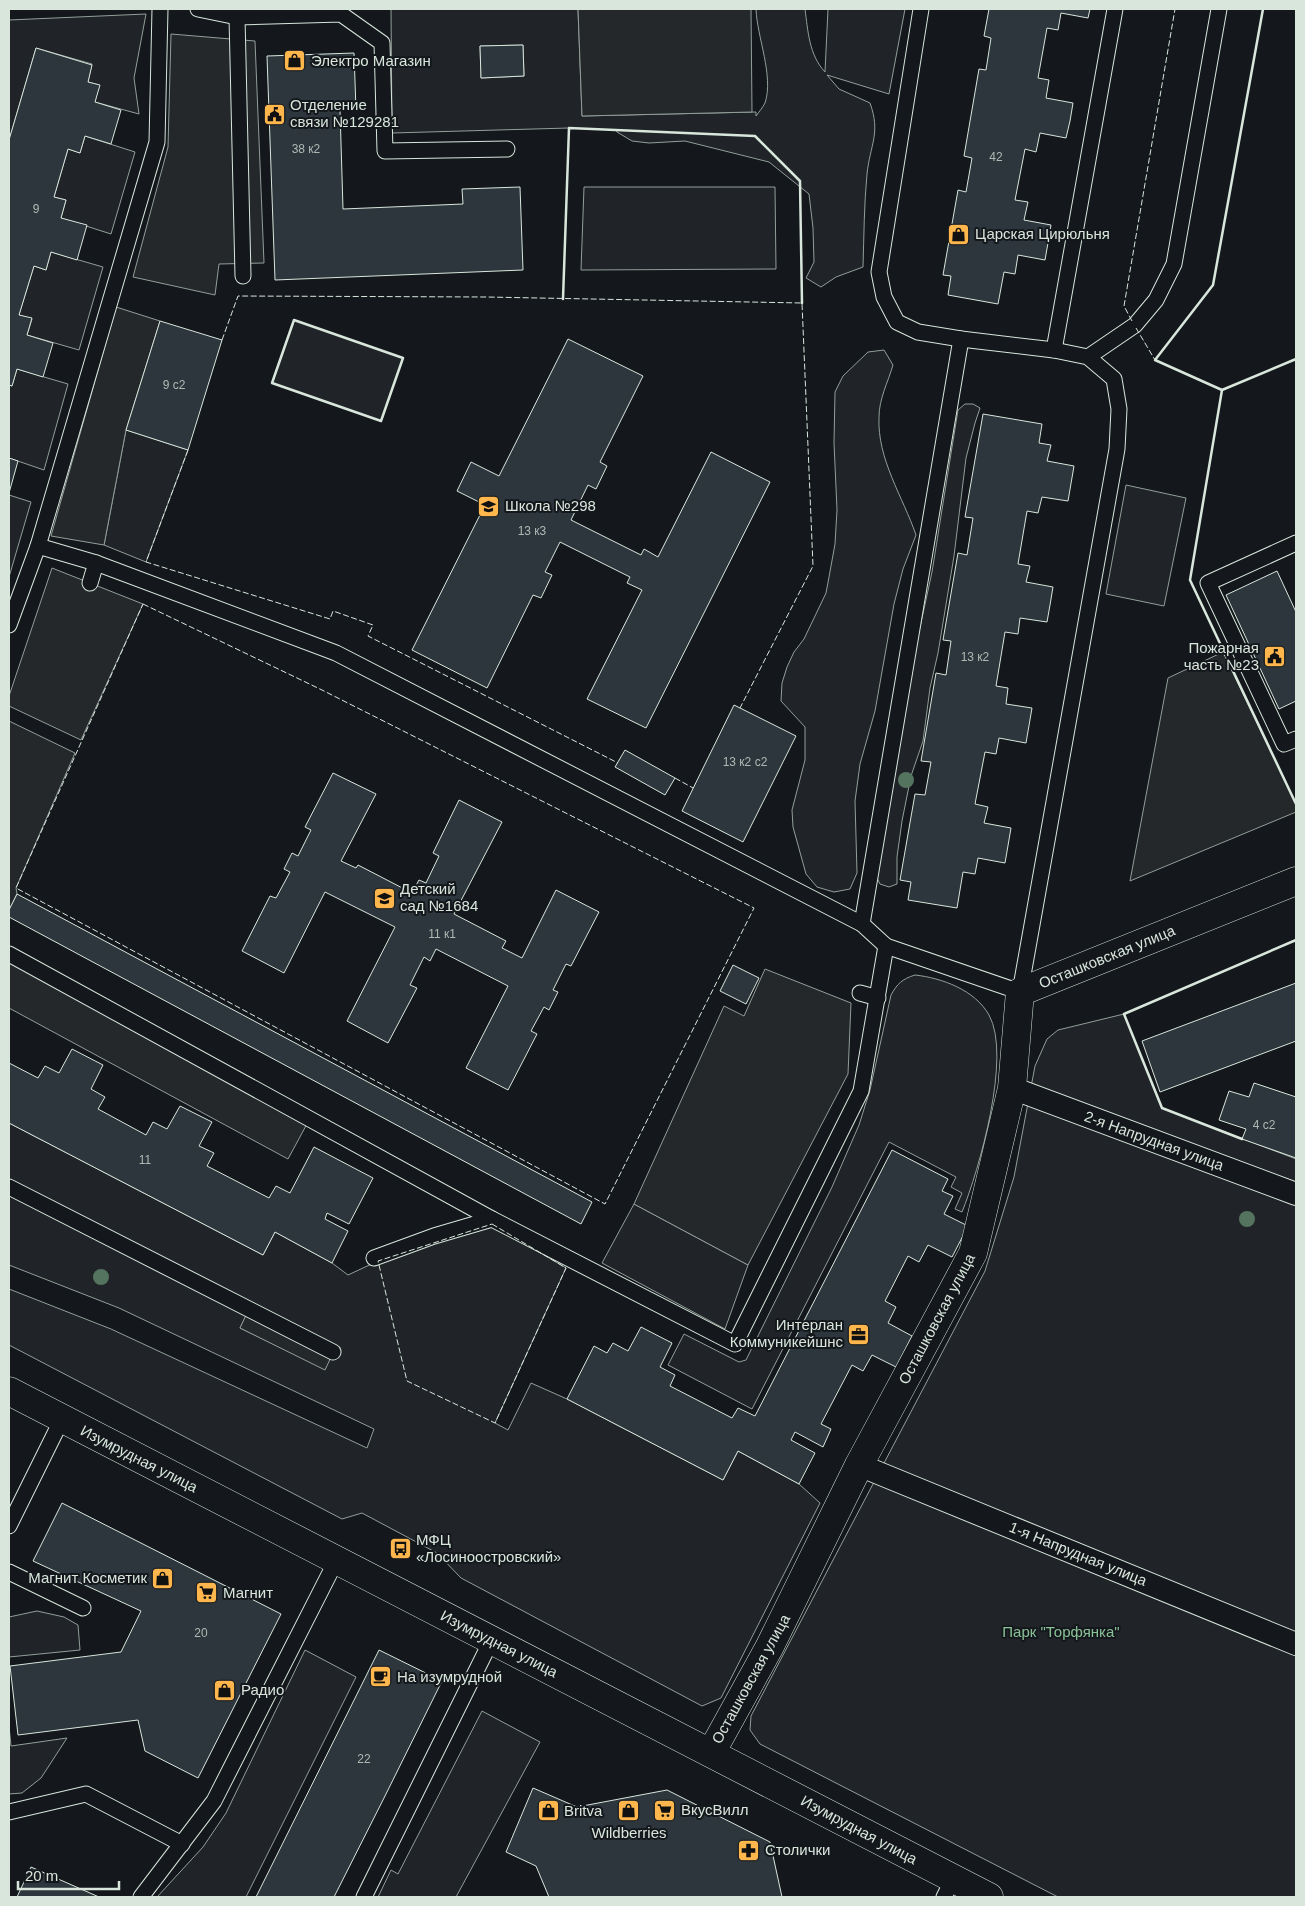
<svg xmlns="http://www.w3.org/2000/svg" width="1305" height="1906" viewBox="0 0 1305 1906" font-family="Arial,sans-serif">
<rect width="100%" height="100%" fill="#14181c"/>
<g fill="#202428" stroke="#939e99" fill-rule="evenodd">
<path d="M 391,9 L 578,9 L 582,116 L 756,112 L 756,116 C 759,112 763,107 765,103 C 774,76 757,37 756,9 L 805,9 C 808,31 809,55 825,72 L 828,9 L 905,9 L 889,94 L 827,75 L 839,89 L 870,103 C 881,133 870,145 867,174 C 864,205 864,236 863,267 L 836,277 L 821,287 L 806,278 L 814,262 L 813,228 L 809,194 L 769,162 L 685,141 L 649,143 L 632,141 L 617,132 L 616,130 L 569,128 L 392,133 ZM 523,45 L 524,76 L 481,78 L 480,46 Z"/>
<polygon points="146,14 134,78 139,114 95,102 99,85 88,82 92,64 36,48 9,140 9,20"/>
<polygon points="85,136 135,152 111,234 61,218 66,200 54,197 68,149 80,153"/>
<polygon points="584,187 775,187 776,269 581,270"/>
<polygon points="51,252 103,267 79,350 27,335 32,319 19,315 34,266 46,270"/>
<polygon points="294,320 403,358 381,421 272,383"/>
<path d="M 884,350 L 893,365 C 888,382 879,399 879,417 C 877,459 903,497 916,535 L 903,569 L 894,604 L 875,711 L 860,764 L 855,801 L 857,873 L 850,889 L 834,892 L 817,887 L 806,874 L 793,827 L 792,810 L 805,760 L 805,727 L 781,701 L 782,683 L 787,667 L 794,652 L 804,639 L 826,593 L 829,577 L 835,544 L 837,510 L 834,443 L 835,392 L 843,376 L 868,352 Z"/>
<polygon points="17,369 68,384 44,470 9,458 9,385 12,386"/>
<polygon points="965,404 973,404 980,408 975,423 966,458 954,556 938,653 930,688 923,741 911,776 902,821 897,857 897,884 889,887 880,884 876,876 914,655 932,572 958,410"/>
<polygon points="126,430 188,450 146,562 104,545"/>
<polygon points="1126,485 1186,498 1164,606 1106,594"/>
<polygon points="9,495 31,502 9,577"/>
<path d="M 915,975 C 942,978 975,990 989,1015 C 1012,1056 979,1170 962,1212 L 955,1209 L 962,1193 L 951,1187 L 956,1177 L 889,1142 L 752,1409 L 668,1365 L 684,1334 L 739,1362 L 746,1360 L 832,1187 L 859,1125 L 870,1090 L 891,995 C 897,984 902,979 915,975 Z"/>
<polygon points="1124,1014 1162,1108 1296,1159 1296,1897 1058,1897 760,1744 750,1730 751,1716 985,1271 1014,1177 1035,1066 1047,1039 1058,1030"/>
<path d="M 9,1123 L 263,1255 L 275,1232 L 332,1263 L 348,1275 L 378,1261 L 492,1224 L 566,1268 L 495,1423 L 508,1430 L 531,1383 L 567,1399 L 723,1480 L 738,1451 L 799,1484 L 820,1503 L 721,1698 L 702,1706 L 461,1578 L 437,1553 L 362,1513 L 342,1519 L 9,1345 L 9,1289 L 111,1329 L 367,1448 L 374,1429 L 119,1308 L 9,1265 ZM 247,1314 L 331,1355 L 325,1369 L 240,1328 Z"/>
<polygon points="634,1204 748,1265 725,1329 602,1263"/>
<polygon points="37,1611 64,1617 78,1625 80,1650 9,1657 9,1617"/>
<polygon points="305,1650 356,1677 246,1897 157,1897 203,1847 226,1813"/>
<polygon points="482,1711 540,1742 456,1897 378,1897 391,1870 398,1874"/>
<polygon points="9,1726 11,1746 67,1738 41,1778 22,1793 9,1794"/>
</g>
<g fill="#24282b" stroke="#939e99">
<polygon points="578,9 751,9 752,112 582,116"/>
<polygon points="171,34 255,41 264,263 219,264 215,295 133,277 168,147"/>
<polygon points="116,307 160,321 126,430 104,545 51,536"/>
<polygon points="52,568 143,604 81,740 9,706 9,696"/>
<polygon points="1223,652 1296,804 1296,812 1130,881 1168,678"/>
<polygon points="9,721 75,753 16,888 17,894 9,910"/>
<polygon points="9,959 308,1122 288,1159 9,1008"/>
<polygon points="765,969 851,1003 848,1074 748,1265 634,1204 724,1006 744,1016"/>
<polygon points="247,1313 332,1355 325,1370 240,1328"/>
</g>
<g fill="#2c363c" stroke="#d8e6dc">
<polygon points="989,9 1090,9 1088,18 1061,13 1058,30 1047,28 1038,78 1049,80 1046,98 1073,103 1070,121 1066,138 1040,133 1036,152 1025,149 1015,200 1028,202 1024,220 1051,225 1048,243 1045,260 1018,255 1015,274 1004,272 998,304 948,295 951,276 943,275 958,190 966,192 972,158 964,156 979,69 986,70 991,38 984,36"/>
<polygon points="523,45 524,76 481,78 480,46"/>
<polygon points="36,48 92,65 88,82 100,85 95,102 121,110 111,144 85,136 80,153 68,149 54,197 66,200 61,218 87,225 77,260 51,252 46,270 34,266 19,315 32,318 27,335 53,343 43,377 17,369 12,386 9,385 9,140"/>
<polygon points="354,53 356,110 340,110 343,209 463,204 462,189 520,187 523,270 275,280 267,56"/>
<polygon points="160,321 222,340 188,450 126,430"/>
<polygon points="568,339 643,376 600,462 607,466 596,489 588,485 571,520 641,555 644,549 658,557 711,452 770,482 646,728 587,699 642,590 627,583 630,577 560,542 545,572 552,575 541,598 533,595 487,688 412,650 485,505 457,491 471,462 499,476"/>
<polygon points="983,414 1042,424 1039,443 1051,445 1047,461 1074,466 1068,501 1042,497 1038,513 1027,511 1018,564 1030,566 1026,582 1053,587 1050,605 1047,622 1020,618 1018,634 1005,632 996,686 1008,688 1006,704 1032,708 1026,743 999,738 996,754 985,752 975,804 988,807 984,823 1011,828 1005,863 978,858 975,874 963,872 957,908 908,900 911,882 900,880 915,794 925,795 931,762 921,761 936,673 946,675 951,641 943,640 958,553 967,555 973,518 965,517"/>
<polygon points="9,458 18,461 9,493"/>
<polygon points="1277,571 1296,612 1296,701 1279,709 1226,595"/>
<polygon points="734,705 796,736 743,842 682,811"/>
<polygon points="625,750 675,778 665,795 615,767"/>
<polygon points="333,773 376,794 341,861 356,868 358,865 412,893 419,880 426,883 439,856 433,853 459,800 502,822 454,914 506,941 502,948 522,958 556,890 599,912 571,966 566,964 553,990 558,992 549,1010 544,1007 531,1031 537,1034 508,1090 466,1068 508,986 436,949 430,961 424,957 410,985 417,988 388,1043 347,1021 395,927 325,892 284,973 242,951 270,896 276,898 290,872 284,869 292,853 298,856 311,830 305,827"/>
<polygon points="17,894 592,1202 581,1224 9,917 9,910"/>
<polygon points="733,965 759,978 746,1004 720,991"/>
<polygon points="1296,983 1296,1041 1160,1092 1142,1041"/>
<polygon points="72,1049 103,1065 91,1089 105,1097 98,1109 146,1135 153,1122 167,1129 180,1106 212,1122 199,1146 214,1153 207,1166 269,1198 276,1186 290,1193 314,1147 373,1178 349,1224 327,1213 325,1219 348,1231 332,1263 275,1232 263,1255 9,1123 9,1063 38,1078 45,1066 59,1073"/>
<polygon points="1254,1083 1296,1097 1296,1158 1242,1139 1246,1129 1219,1120 1229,1091 1249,1097"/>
<polygon points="892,1150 948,1179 942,1191 953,1196 944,1214 968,1226 952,1257 928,1245 919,1262 908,1256 885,1301 896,1307 888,1323 912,1336 896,1367 872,1355 863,1371 852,1365 821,1424 831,1429 823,1447 795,1432 791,1440 815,1453 799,1484 738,1451 723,1480 567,1399 594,1346 607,1353 613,1343 628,1351 641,1327 672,1343 660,1367 675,1375 670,1386 732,1418 738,1408 755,1416"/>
<polygon points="62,1503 281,1614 198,1778 145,1751 138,1720 18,1735 10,1666 121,1652 141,1611 33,1561"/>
<polygon points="379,1650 442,1681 384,1798 334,1897 256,1897"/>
<polygon points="533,1788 577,1807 667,1790 770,1842 782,1897 549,1897 536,1866 506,1852"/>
<polygon points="31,1867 99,1897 17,1897"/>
</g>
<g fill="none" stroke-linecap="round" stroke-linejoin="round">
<defs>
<g id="service">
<polyline points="198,9 237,17 341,14 382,43 385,151 507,149"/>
<polyline points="237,17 243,276"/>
<polyline points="1054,350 1115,9"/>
<polyline points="1088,357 1135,325 1156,300 1174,264 1219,9"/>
<polyline points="1296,543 1208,583 1284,744 1296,739"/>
<polyline points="38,546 96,563 336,653 862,924 886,946 1020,992 1117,449 1119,409 1114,379 1088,357 1054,350 961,339 918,332 897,322 884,297 879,272 921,9"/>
<polyline points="90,583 96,563"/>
<polyline points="9,625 38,546 157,142 160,9"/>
<polyline points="862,924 961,339"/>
<polyline points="9,954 492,1219 735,1344 861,1091 886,946"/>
<polyline points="860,993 878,998"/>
<polyline points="9,1187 333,1352"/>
<polyline points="374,1258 434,1236 492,1219"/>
<polyline points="9,1526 62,1419"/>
<polyline points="9,1572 83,1608"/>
<polyline points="9,1812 86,1794 182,1844"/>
<polyline points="141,1897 214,1801 336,1561"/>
<polyline points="364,1897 491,1641"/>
<polyline points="944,1897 953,1879"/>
</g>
<g id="pedestrian">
<polyline points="1012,1088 1296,1194"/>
<polyline points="859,1465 1296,1644"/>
</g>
<polyline id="minor" points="711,1753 770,1646 859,1465 973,1253 1012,1088 1020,992 1296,881"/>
<polyline id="tertiary" points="9,1391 989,1897"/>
</defs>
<use href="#service" stroke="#d8e6dc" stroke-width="17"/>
<use href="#pedestrian" stroke="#d8e6dc" stroke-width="24"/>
<use href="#minor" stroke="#d8e6dc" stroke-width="29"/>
<use href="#tertiary" stroke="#d8e6dc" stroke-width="29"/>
<use href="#service" stroke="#14181c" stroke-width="15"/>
<use href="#pedestrian" stroke="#14181c" stroke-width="22"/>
<use href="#minor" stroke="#14181c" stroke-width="28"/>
<use href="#tertiary" stroke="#14181c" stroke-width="28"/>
<g stroke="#d8e6dc" stroke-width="1" stroke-dasharray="6 2.5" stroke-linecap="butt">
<polyline points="1132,321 1124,306 1175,9"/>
<polyline points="1136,328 1155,360"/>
<polyline points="222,340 238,296 486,297 802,303 813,566 740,708"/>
<polyline points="188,450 146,562 330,619 333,611 373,625 368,636 618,763"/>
<polygon points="143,604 322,690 754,908 605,1204 16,888"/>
<polyline points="675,778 693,788"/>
<polygon points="492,1224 566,1268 495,1423 407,1381 378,1261"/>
</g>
<g stroke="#d8e6dc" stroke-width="2.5">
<polyline points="1263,9 1213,285 1155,360 1222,390 1296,359"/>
<polyline points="563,299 569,128 755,136 800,181 802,303"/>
<polygon points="294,320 403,358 381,421 272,383"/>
<polyline points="1222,390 1190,580 1296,804"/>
<polyline points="1242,1139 1162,1108 1124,1014 1296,940"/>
</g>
</g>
<g fill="#55745f">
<circle cx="906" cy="780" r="8"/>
<circle cx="1247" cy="1219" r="8"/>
<circle cx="101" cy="1277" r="8"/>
</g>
<defs>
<symbol id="shop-square" viewBox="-11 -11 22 22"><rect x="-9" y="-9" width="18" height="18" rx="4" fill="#ffb74d" stroke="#14181c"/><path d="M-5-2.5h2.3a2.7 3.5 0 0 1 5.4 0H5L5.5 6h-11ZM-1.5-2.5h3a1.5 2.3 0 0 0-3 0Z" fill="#111"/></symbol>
<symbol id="civic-square" viewBox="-11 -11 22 22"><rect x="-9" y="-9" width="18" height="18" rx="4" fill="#ffb74d" stroke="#14181c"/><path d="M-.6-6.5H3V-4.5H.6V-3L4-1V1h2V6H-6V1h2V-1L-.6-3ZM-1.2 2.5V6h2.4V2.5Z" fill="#111"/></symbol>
<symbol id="school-square" viewBox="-11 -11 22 22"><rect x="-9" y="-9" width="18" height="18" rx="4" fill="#ffb74d" stroke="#14181c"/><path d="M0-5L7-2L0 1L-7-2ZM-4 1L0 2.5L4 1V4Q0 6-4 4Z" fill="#111"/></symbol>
<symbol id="office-square" viewBox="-11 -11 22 22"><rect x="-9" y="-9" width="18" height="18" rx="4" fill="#ffb74d" stroke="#14181c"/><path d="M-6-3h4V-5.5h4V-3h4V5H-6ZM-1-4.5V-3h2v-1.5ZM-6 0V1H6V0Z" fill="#111"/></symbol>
<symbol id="bus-square" viewBox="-11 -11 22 22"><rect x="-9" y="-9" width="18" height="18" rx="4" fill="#ffb74d" stroke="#14181c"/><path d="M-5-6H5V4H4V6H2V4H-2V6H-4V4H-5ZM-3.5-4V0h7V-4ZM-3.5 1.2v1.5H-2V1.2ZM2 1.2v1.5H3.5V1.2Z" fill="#111"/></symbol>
<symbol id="supermarket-square" viewBox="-11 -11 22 22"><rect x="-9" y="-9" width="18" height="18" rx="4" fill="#ffb74d" stroke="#14181c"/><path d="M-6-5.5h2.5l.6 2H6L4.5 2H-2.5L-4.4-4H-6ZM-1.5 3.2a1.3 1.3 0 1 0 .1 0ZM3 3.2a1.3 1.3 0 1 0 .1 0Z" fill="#111"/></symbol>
<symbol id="cafe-square" viewBox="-11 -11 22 22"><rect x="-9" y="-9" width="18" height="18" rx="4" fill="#ffb74d" stroke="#14181c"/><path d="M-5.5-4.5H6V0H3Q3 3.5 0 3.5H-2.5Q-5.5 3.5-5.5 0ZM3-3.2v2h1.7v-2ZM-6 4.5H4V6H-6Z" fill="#111"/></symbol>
<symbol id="pharmacy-square" viewBox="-11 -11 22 22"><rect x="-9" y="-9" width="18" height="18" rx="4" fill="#ffb74d" stroke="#14181c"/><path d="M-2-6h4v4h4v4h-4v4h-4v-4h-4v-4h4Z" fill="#111"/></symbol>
</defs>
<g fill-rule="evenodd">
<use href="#shop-square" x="282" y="48" width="25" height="25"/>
<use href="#civic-square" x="262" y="102" width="25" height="25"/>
<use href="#shop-square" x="946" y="222" width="25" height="25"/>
<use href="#school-square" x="476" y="494" width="25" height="25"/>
<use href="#civic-square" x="1262" y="644" width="25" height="25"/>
<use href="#school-square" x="372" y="886" width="25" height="25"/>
<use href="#office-square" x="846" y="1322" width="25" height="25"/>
<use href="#bus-square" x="388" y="1536" width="25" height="25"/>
<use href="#shop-square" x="150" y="1566" width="25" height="25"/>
<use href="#supermarket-square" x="194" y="1580" width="25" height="25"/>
<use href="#cafe-square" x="368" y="1664" width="25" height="25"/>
<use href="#shop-square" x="212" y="1678" width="25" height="25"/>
<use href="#shop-square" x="616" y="1798" width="25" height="25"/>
<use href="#supermarket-square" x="652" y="1798" width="25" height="25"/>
<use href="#shop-square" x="536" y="1798" width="25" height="25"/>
<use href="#pharmacy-square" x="736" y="1838" width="25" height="25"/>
</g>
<g text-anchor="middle" stroke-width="4" stroke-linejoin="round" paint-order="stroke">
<g font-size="12" fill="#adbab4">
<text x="306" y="153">38 к2</text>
<text x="996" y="161">42</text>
<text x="36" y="213">9</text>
<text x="174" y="389">9 с2</text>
<text x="532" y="535">13 к3</text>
<text x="975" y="661">13 к2</text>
<text x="745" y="766">13 к2 с2</text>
<text x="442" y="938">11 к1</text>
<text x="1264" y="1129">4 с2</text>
<text x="145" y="1164">11</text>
<text x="201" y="1637">20</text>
<text x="364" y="1763">22</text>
</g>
<g font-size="15" fill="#d8e6dc" stroke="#14181c" text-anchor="start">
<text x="311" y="66">Электро Магазин</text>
<text x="290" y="110">Отделение<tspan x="290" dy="17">связи №129281</tspan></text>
<text x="975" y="239">Царская Цирюльня</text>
<text x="505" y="511">Школа №298</text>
<text x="1259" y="653" text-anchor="end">Пожарная<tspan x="1259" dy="17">часть №23</tspan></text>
<text x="400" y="894">Детский<tspan x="400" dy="17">сад №1684</tspan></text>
<text x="843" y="1330" text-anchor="end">Интерлан<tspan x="843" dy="17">Коммуникейшнс</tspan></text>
<text x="416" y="1545">МФЦ<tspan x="416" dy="17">«Лосиноостровский»</tspan></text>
<text x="147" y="1583" text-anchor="end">Магнит Косметик</text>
<text x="223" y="1598">Магнит</text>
<text x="397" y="1682">На изумрудной</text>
<text x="241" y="1695">Радио</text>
<text x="681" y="1815">ВкусВилл</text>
<text x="564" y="1816">Britva</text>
<text x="629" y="1838" text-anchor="middle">Wildberries</text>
<text x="765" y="1855">Столички</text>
</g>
<g font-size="15" fill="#d8e6dc" stroke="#14181c">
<text transform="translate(1107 957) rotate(-22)" y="5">Осташковская улица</text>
<text transform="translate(1154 1141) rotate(20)" y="5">2-я Напрудная улица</text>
<text transform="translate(937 1319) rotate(-62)" y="5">Осташковская улица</text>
<text transform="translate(139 1459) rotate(27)" y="5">Изумрудная улица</text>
<text transform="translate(1078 1554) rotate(22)" y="5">1-я Напрудная улица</text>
<text transform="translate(499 1644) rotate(27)" y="5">Изумрудная улица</text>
<text transform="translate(751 1679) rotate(-61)" y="5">Осташковская улица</text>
<text transform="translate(859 1830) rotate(28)" y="5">Изумрудная улица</text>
</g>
<g font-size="15" fill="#8ac095" stroke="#14181c">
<text x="1061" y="1637">Парк "Торфянка"</text>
</g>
</g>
<rect width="1305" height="1906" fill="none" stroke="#d8e6dc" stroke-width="20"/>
<path d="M18 1881v8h101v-8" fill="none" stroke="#d8e6dc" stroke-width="2.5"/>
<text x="25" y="1881" font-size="15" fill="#d8e6dc" stroke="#14181c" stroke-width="4" paint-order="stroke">20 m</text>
</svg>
